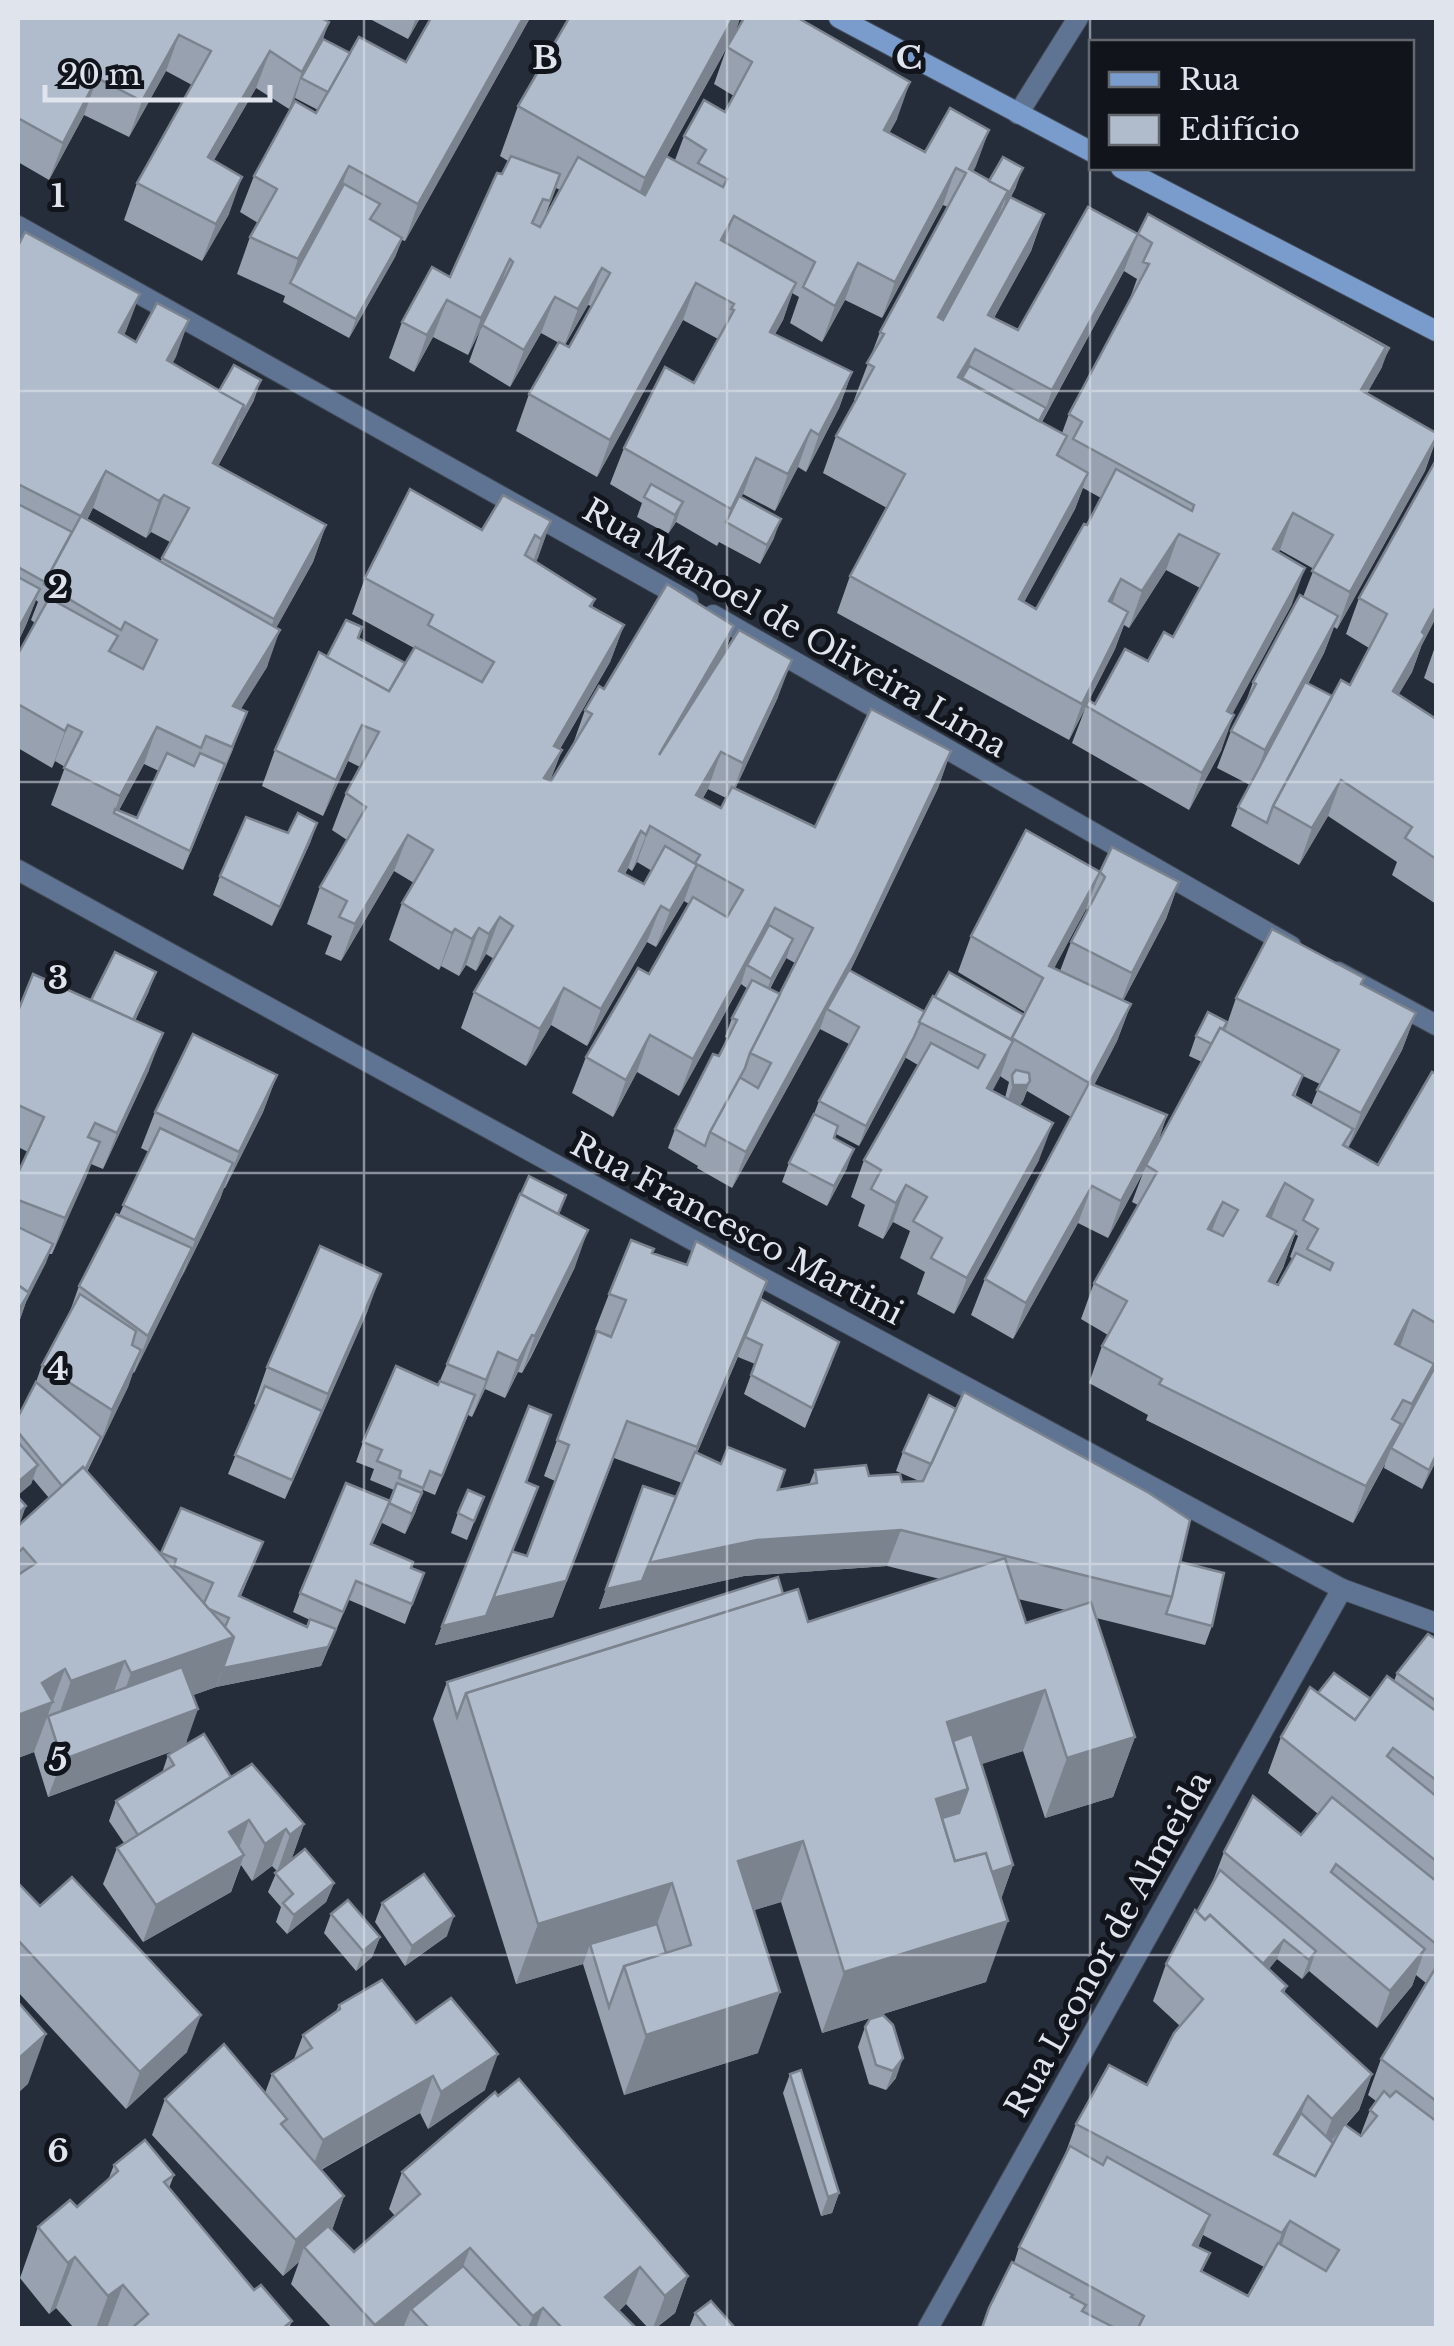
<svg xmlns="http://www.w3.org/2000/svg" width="1454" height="2346" viewBox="0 0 1454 2346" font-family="'Libre Baskerville',serif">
<rect width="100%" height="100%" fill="#242d39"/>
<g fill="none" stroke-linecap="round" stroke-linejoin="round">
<defs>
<polyline id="lane" points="1018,114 1078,18"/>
<g id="street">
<polyline points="18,226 688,601"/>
<polyline points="713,615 1291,946"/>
<polyline points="18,870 698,1243 1342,1589 1436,1623"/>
<polyline points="1338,972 1436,1025"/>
<polyline points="928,2328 1342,1589"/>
</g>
<g id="secondary">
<polyline points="839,18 1092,152"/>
<polyline points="1121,168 1436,331"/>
</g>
</defs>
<use href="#lane" stroke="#424a56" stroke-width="22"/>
<use href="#street" stroke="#424a56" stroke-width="22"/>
<use href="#secondary" stroke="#424a56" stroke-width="22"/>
<use href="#lane" stroke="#5f7492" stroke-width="20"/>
<use href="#street" stroke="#5f7492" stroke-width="20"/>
<use href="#secondary" stroke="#7a9ccd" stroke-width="20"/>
</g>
<g fill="#97a1af" fill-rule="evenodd">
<polygon points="18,18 323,39 350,53 406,62 530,18 405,241 402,240 395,257 349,338 283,302 285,296 237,274 250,237 258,223 240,212 254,176 318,110 295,98 289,109 256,88 214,160 229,214 202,261 124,220 137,183 192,85 166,71 129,137 84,115 49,180 18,162"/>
<polygon points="368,18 420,18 408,39"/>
<path d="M 569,18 L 740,18 L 735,33 L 667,156 L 675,160 L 684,136 L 725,112 L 734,96 L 714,84 L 727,47 L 897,119 L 889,133 L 925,152 L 989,130 L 973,172 L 989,181 L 1016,187 L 1011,197 L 1044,214 L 1031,251 L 994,318 L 1018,330 L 1088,207 L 1382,367 L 1367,393 L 1436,433 L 1436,440 L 1425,471 L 1337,629 L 1334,627 L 1324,653 L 1308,684 L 1332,696 L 1350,685 L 1369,648 L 1346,634 L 1359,598 L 1436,460 L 1421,647 L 1412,672 L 1398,695 L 1436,719 L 1436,904 L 1392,875 L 1397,862 L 1328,816 L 1299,865 L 1231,826 L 1238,807 L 1250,785 L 1217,768 L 1231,731 L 1244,707 L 1253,682 L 1303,597 L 1314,569 L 1280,550 L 1278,552 L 1292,604 L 1232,714 L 1221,751 L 1189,810 L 1072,743 L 1085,709 L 1069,740 L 837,613 L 850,576 L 887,508 L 823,473 L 836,436 L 856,401 L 854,400 L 880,332 L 948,207 L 943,205 L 882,318 L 845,300 L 822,342 L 790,323 L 799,297 L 792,293 L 783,320 L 775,334 L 852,372 L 839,408 L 806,472 L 798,467 L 775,511 L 743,494 L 741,497 L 774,538 L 760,564 L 719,542 L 717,546 L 676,522 L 668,534 L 637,517 L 642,503 L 610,484 L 624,448 L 694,383 L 718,339 L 683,320 L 597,477 L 516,431 L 529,394 L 559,343 L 541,333 L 510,387 L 469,362 L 482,325 L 497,296 L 468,355 L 433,337 L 414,372 L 389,358 L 402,322 L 450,277 L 508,161 L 500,156 L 518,106 ZM 556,188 L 560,190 L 544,219 L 547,211 ZM 1124,271 L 1137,279 L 1130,298 L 1069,414 L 1062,433 L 1042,422 ZM 588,305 L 591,306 L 569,347 L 565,345 ZM 1083,488 L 1101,498 L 1087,525 L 1036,609 L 1024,602 L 1075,509 ZM 1166,570 L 1200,588 L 1173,637 L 1148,661 L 1095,704 L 1089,700 L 1115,649 L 1124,625 L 1129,628 Z"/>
<path d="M 18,246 L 140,294 L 124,335 L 136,342 L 189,320 L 172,363 L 219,391 L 254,400 L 218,466 L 326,525 L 313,562 L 276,628 L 267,667 L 240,709 L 233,749 L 183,870 L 51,805 L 65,767 L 55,761 L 52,768 L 18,748 L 18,654 L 35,623 L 31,620 L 38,602 L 36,600 L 26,625 L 18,642 ZM 93,508 L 146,538 L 151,532 L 170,542 L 160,562 L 87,520 ZM 144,764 L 159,771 L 137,818 L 119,810 Z"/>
<path d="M 551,521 L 536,562 L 595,599 L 592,607 L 624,625 L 610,662 L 560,749 L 562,750 L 550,781 L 572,747 L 585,710 L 604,689 L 734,626 L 725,652 L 778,697 L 735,789 L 815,827 L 951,751 L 938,788 L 850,971 L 924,1012 L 1024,1015 L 1025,1012 L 958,972 L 971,936 L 1100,872 L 1179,882 L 1166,919 L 1123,1001 L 1131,1004 L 1117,1041 L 1094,1085 L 1167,1115 L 1157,1145 L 1202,1062 L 1189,1056 L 1196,1036 L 1227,1022 L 1225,1030 L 1236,998 L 1364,978 L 1362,985 L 1416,1013 L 1402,1050 L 1348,1148 L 1378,1165 L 1436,1074 L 1436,1461 L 1422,1489 L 1384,1468 L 1385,1464 L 1353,1523 L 1146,1420 L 1148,1415 L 1089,1383 L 1102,1346 L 1108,1335 L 1081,1319 L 1094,1283 L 1138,1205 L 1132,1202 L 1143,1173 L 1108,1238 L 1078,1223 L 1013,1339 L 971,1315 L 985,1279 L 1071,1117 L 1027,1091 L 1023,1101 L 1020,1105 L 1039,1160 L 954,1314 L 917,1294 L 925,1272 L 900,1258 L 910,1231 L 893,1222 L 883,1239 L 858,1226 L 865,1205 L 851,1197 L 864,1160 L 918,1065 L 906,1058 L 906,1057 L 859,1146 L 836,1134 L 834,1138 L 847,1168 L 827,1206 L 782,1182 L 789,1163 L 814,1114 L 819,1101 L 849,1044 L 820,1029 L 732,1188 L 697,1168 L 698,1166 L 668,1148 L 675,1129 L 728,1038 L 725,1037 L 732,1018 L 748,989 L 741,984 L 679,1096 L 637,1072 L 613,1117 L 572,1093 L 586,1057 L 649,974 L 689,904 L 684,901 L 656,947 L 647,942 L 587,1046 L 551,1025 L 526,1066 L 461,1028 L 474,992 L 494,959 L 486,954 L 476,971 L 466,965 L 459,976 L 441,966 L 439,970 L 389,940 L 402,903 L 414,883 L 394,871 L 341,961 L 325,954 L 332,936 L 307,924 L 320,887 L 347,840 L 332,830 L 346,793 L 360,767 L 348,761 L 323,816 L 262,786 L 275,750 L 327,657 L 405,663 L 414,648 L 352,614 L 365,578 L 482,530 ZM 708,789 L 726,798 L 721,808 L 703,798 ZM 637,862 L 652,871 L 644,884 L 625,874 L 628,868 L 632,871 ZM 1086,909 L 1088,910 L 1071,942 L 1060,971 L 1054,968 ZM 786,958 L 795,963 L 780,994 L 770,989 ZM 1000,1076 L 1009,1082 L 1005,1098 L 992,1091 ZM 1303,1076 L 1320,1084 L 1311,1106 L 1295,1097 ZM 1295,1234 L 1298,1236 L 1290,1257 L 1293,1259 L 1278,1285 L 1275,1284 L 1283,1268 Z"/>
<polygon points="1436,644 1436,685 1424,678"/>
<polygon points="317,823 310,843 272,926 213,895 220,876"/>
<polygon points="149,991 135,1021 149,1070 103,1169 91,1164 52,1254 49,1254 26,1302 18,1325 18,1173 28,1152 18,1147 18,1011"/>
<polygon points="277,1075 263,1112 225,1188 224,1188 220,1199 134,1373 133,1372 128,1387 87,1472 161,1554 181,1508 263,1542 241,1596 307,1627 310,1620 293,1612 300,1593 390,1501 394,1490 370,1480 374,1469 356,1462 363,1442 438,1385 447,1364 559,1214 575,1267 531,1357 522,1373 518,1372 505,1398 485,1389 472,1417 468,1415 435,1495 423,1490 415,1513 405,1534 382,1523 372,1545 411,1568 424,1573 405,1624 349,1600 321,1666 216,1687 193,1695 186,1745 231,1777 304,1824 291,1860 334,1883 326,1902 287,1934 276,1922 281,1907 268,1892 277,1871 272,1866 252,1881 241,1865 231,1892 143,1942 103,1884 117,1848 124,1843 109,1821 116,1801 162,1773 168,1755 181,1748 48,1797 34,1752 46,1720 34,1752 18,1758 18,1497 19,1525 49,1498 33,1479 31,1484 18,1495 18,1417 36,1382 42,1365 68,1317 79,1286 119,1215 149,1152 141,1148 155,1112"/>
<path d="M 652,1253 L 687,1265 L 767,1281 L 761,1299 L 832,1362 L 805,1428 L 744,1394 L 755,1364 L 738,1357 L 740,1352 L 697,1453 L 778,1490 L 809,1485 L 815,1470 L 869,1476 L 902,1482 L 919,1481 L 896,1471 L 903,1452 L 1180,1562 L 1212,1626 L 1205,1645 L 1096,1618 L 1135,1737 L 1113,1797 L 1045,1818 L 1023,1751 L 981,1764 L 1013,1865 L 1001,1899 L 986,1982 L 822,2033 L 781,1902 L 754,1910 L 758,2053 L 624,2095 L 583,1964 L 516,1984 L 433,1719 L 447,1682 L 783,1594 L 808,1622 L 940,1579 L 887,1566 L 744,1576 L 599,1609 L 643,1486 L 676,1497 L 682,1483 L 614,1458 L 553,1617 L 435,1645 L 442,1626 L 526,1482 L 513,1551 L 527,1556 L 555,1481 L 544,1476 L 597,1331 L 611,1337 L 612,1336 L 595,1330 L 609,1294 ZM 1018,1599 L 1065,1610 L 1026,1623 Z"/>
<polygon points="368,1310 285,1499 228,1474 256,1405 254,1404 267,1367"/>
<polygon points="484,1497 467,1540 451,1533 458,1513"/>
<path d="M 1436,1639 L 1436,2328 L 982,2328 L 1014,2263 L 1019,2247 L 1063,2160 L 1076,2124 L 1147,2085 L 1180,2026 L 1153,2001 L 1166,1964 L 1211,1886 L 1224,1852 L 1301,1835 L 1318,1814 L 1268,1773 L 1281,1737 L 1318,1693 L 1371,1699 L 1394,1681 L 1397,1673 ZM 1277,1959 L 1302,1979 L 1309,1971 L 1377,2028 L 1412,1986 L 1416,1975 L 1426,1983 L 1381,2059 L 1368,2095 L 1376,2101 L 1370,2110 L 1360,2136 L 1346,2125 L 1359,2110 L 1372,2074 L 1284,1993 L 1287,1986 L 1269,1969 ZM 1203,2235 L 1264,2267 L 1248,2296 L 1203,2272 L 1198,2247 Z"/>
<polygon points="18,1883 187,2052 126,2109 18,1992"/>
<polygon points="382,1903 447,1936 405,1966 375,1922"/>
<polygon points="331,1914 380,1937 372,1957 356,1971 324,1933"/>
<polygon points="339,2005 416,2023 485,2090 428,2129 420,2113 321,2170 344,2196 332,2230 354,2252 395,2216 389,2209 402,2172 688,2276 675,2313 656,2328 648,2328 626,2304 619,2311 636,2328 332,2328 291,2284 299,2262 283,2276 152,2135 165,2099 265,2093 272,2074 294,2059 303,2035 336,2011"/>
<polygon points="883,2015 896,2078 886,2090 869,2084 858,2047 865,2027"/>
<polygon points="790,2074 839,2193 832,2213 821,2216 783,2093"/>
<polygon points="114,2165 174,2175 169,2188 254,2290 292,2321 289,2328 74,2328 56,2308 49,2314 20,2278 38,2227 77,2207 108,2180"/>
<polygon points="695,2313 735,2328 689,2328"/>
</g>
<g fill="#7b838e">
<polygon points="416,18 420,18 408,39"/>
<polygon points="523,18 530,18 405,241 418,204"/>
<polygon points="733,18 740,18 735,33 626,229 645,178"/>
<polygon points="329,22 316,59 301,78 295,98 289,109 302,72"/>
<polygon points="179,35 166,71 129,137 142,101"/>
<polygon points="270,51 256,88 194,194 208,157"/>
<polygon points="97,78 84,115 49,180 63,143"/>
<polygon points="910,82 897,119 871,167 884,130"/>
<polygon points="989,130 976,166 955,206 969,169"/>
<polygon points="349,166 336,203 290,283 298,259"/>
<polygon points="956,168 943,205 882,318 895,282"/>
<polygon points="1023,168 1016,187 999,219 1006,199"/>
<polygon points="242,177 229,214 202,261 216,224"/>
<polygon points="1008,191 994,227 924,353 938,317"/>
<polygon points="1044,214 1031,251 975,352 988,315"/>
<polygon points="734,216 721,252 721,240"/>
<polygon points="1138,234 1124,271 1023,456 1030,436 1046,408 1052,390"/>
<polygon points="402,238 395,257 349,338 356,319"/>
<polygon points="510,259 497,296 468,355 481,318"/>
<polygon points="858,263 845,300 822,342 835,306"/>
<polygon points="602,268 588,305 564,346 578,309"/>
<polygon points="696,283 683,320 597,477 610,440"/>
<polygon points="796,283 783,320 756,368 770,332"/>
<polygon points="140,294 126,331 106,368 119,332"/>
<polygon points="555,297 541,333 510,387 524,350"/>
<polygon points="447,300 433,337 414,372 427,335"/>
<polygon points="189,320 176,357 154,397 167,360"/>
<polygon points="1386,347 1389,348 1382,367 1348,427 1361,390"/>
<polygon points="975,349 962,386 958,377"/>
<polygon points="852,372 839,408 806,472 819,435"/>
<polygon points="261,380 254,400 233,438 240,419"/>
<polygon points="244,405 231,442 200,499 213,463"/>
<polygon points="811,430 798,467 775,511 788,474"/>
<polygon points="1436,438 1425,471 1337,629 1350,592"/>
<polygon points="756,458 743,494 728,524 726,522 731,509"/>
<polygon points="106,471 93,508 49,587 81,516"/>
<polygon points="1088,473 1075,509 1006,635 1019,599"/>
<polygon points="164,495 151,532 146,538 159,501"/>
<polygon points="683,502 676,522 668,534 675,515"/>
<polygon points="1293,513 1280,550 1260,586 1273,549"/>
<polygon points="781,519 774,538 760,564 767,545"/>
<polygon points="551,521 538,558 528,576 541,539"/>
<polygon points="326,525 313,562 261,655 274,619"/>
<polygon points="1179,534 1166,570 1129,628 1142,591"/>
<polygon points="1305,568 1292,604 1214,748 1227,711"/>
<polygon points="1121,579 1108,615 1109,601"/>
<polygon points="40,589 26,625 18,642 18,629"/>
<polygon points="1436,606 1436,618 1421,647 1412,672 1379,728 1393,691"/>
<polygon points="1128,612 1115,649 1069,740 1082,704"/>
<polygon points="1338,616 1324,653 1252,786 1265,750"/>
<polygon points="624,625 610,662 540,783 554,746"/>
<polygon points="734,626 721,663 659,755"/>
<polygon points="280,630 267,667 220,743 233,706"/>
<polygon points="792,660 778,697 730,800 743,763"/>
<polygon points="247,712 233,749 183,870 190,851"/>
<polygon points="1234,715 1221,751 1189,810 1202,773"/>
<polygon points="68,725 55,761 52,768 65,731"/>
<polygon points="362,725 348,761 323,816 336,780"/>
<polygon points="157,727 144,764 117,814 114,813 120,796"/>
<polygon points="562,750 548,786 544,778"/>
<polygon points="951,751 938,788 841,990 827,1009 820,1029 732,1188 746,1152"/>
<polygon points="721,752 708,789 683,831 696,795"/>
<polygon points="1341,780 1328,816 1299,865 1312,828"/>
<polygon points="317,823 310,843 272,926 280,907"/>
<polygon points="650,826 637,862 632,871 646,835"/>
<polygon points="641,831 628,868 606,907 619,871"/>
<polygon points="408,835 394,871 341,961 355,924"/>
<polygon points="697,865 684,901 656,947 670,911"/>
<polygon points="1100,872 1086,909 1036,1002 1049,966"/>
<polygon points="1179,882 1166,919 1118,1010 1132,973"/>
<polygon points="661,906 647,942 587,1046 601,1009"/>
<polygon points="775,908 762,945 747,965 741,984 679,1096 693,1059"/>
<polygon points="500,917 486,954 476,971 489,934"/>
<polygon points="479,928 466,965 459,976 472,939"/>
<polygon points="455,929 441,966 439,970 452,933"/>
<polygon points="793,939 786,959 764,998 771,979"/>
<polygon points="156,972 149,991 125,1041 132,1022"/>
<polygon points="564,988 551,1025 526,1066 540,1029"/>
<polygon points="1131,1004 1117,1041 1076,1120 1089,1083"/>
<polygon points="1416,1013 1402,1050 1347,1150 1361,1113"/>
<polygon points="163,1033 149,1070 103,1169 117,1133"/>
<polygon points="650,1035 637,1072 613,1117 626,1080"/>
<polygon points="914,1037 906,1057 859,1146 866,1126"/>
<polygon points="1013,1041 1000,1077 974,1125 987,1088"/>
<polygon points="277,1075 263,1112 225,1188 239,1152"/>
<polygon points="1030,1081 1023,1101 1020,1105 1006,1105 1013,1085"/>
<polygon points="1167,1115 1154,1152 1108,1238 1121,1201"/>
<polygon points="1053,1123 1039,1160 954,1314 967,1278"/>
<polygon points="100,1142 86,1178 52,1254 65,1218"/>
<polygon points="854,1149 847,1168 827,1206 834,1186"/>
<polygon points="233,1163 220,1199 182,1277 195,1240"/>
<polygon points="1285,1183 1271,1219 1267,1216"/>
<polygon points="906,1185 893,1222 883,1239 896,1203"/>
<polygon points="1092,1186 1078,1223 1013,1339 1026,1303"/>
<polygon points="1223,1202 1209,1238 1208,1229"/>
<polygon points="588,1230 575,1267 522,1373 535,1336"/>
<polygon points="1296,1231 1283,1268 1256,1318 1269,1281"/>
<polygon points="53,1244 46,1263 26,1302 18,1325 18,1311"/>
<polygon points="192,1248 178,1284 134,1373 148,1336"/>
<polygon points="381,1274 368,1310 285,1499 328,1394"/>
<polygon points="767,1281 754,1318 684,1484 697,1447"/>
<polygon points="1413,1310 1400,1347 1395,1344"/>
<polygon points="532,1335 518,1372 505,1398 518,1361"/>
<polygon points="141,1350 128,1387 99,1447 112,1410"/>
<polygon points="498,1352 485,1389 472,1417 486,1380"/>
<polygon points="1434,1364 1421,1400 1399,1440 1412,1404"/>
<polygon points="1401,1424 1385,1464 1353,1523 1366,1486"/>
<polygon points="101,1437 94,1456 64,1518 71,1498"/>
<polygon points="1436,1455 1436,1461 1422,1489 1429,1470"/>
<polygon points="614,1458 553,1617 435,1645 442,1626 494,1598"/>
<polygon points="38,1465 31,1484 18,1495 18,1482"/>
<polygon points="430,1471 415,1513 405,1534 412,1514"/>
<polygon points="26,1506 18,1529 18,1514"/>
<polygon points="901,1530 887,1566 744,1576 599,1609 606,1589 648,1563 757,1540"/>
<polygon points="263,1542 256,1561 232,1615 239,1596"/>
<polygon points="336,1629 321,1666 216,1687 223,1668"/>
<polygon points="234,1637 216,1687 113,1724 131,1673"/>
<polygon points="125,1661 107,1711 53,1731 71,1681"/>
<polygon points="65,1669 34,1752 18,1758 18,1715 42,1683"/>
<polygon points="1045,1690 1023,1751 948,1775 947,1722"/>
<polygon points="198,1709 185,1746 48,1797 62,1760"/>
<polygon points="1135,1737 1113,1797 1045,1818 1067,1758"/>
<polygon points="968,1789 946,1850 936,1799"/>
<polygon points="249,1820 236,1857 229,1832"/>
<polygon points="304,1824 291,1861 277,1872 290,1835"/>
<polygon points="286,1829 272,1866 252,1881 265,1844"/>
<polygon points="803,1841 781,1902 716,1922 738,1861"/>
<polygon points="244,1855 231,1892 143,1942 156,1905"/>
<polygon points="1013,1865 1000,1902 947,1885"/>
<polygon points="334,1883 326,1902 287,1934 294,1915"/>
<polygon points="672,1883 650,1943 590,1944 583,1964 516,1984 538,1924"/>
<polygon points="454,1916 447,1936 405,1966 412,1946"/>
<polygon points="1008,1921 986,1982 822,2033 844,1972"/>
<polygon points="380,1937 372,1957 356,1971 363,1951"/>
<polygon points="1284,1940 1277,1959 1245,1996 1252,1976"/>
<polygon points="1425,1949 1412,1986 1377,2028 1390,1991"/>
<polygon points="1316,1951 1309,1971 1302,1979 1309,1960"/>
<polygon points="780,1992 758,2053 624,2095 646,2035"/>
<polygon points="201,2015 187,2052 126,2109 140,2072"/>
<polygon points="46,2034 28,2084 18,2093 18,2059"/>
<polygon points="498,2054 485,2090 428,2129 441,2092"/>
<polygon points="903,2058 896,2078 886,2090 893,2071"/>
<polygon points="1372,2074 1359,2110 1318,2155 1332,2119"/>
<polygon points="433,2076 420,2113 309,2176 323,2140"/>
<polygon points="1308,2096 1294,2133 1268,2171 1274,2154"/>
<polygon points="839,2193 832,2213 821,2216 828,2197"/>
<polygon points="344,2196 331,2233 304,2247 299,2262 283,2276 296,2240"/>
<polygon points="1210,2215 1197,2251 1193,2245"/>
<polygon points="1290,2221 1277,2258 1269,2270 1282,2233"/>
<polygon points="470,2248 456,2285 411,2309 403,2328 374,2328 375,2325"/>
<polygon points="75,2257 56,2308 49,2314 68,2263"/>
<polygon points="640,2267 626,2304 598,2328 605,2297"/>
<polygon points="688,2276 675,2313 656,2328 653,2328 665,2296"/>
<polygon points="123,2285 107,2328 96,2328 108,2296"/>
<polygon points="543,2308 536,2328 528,2328 533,2316"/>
</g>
<g fill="#b0bbcb" stroke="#7b838e" stroke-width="2.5" fill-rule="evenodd">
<polygon points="18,18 321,18 329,22 302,72 270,51 208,157 242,177 216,224 137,183 211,51 179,35 142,101 97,78 63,143 18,118"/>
<polygon points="431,18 523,18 418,204 349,166 298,259 250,237 277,189 254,176 295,101 316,113 359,37 406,62"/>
<polygon points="569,18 733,18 645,178 518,106"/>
<path d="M 744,18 L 798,18 L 910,82 L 884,130 L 925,152 L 950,108 L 989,130 L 969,169 L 1008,191 L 938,317 L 943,320 L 1010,197 L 1044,214 L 988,315 L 1018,330 L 1088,207 L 1138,234 L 1148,214 L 1386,347 L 1361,390 L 1436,433 L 1436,438 L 1350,592 L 1312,571 L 1333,535 L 1293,513 L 1273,549 L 1305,568 L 1227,711 L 1234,715 L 1202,773 L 1086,706 L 1088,700 L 1095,704 L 1125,649 L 1148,661 L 1164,632 L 1173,637 L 1219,554 L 1179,534 L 1142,591 L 1121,579 L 1109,601 L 1128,612 L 1082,704 L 850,576 L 905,474 L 836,436 L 874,367 L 867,363 L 884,334 L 880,332 L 966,173 L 956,168 L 895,282 L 858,263 L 835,306 L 803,287 L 815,262 L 734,216 L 721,240 L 796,283 L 770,332 L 852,372 L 819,435 L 811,430 L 788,474 L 756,458 L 731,509 L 624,448 L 665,367 L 694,383 L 734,310 L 731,309 L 734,304 L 696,283 L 610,440 L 529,394 L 559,342 L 569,347 L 610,273 L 602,268 L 578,309 L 555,297 L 524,350 L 482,325 L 513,262 L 510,259 L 481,318 L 447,300 L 427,335 L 402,322 L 432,267 L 450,277 L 497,173 L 502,174 L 511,156 L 560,174 L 550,201 L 543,199 L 532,223 L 540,227 L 578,157 L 645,195 L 666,156 L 723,187 L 727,179 L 698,163 L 706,150 L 684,136 L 704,100 L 725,112 L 752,62 L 727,47 ZM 1138,234 L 1152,243 L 1143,262 L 1149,264 L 1069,414 L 1082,422 L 1073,439 L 1194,505 L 1192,511 L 1116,469 L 1087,525 L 1084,524 L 1036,609 L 1019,599 L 1088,473 L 1057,455 L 1067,436 L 958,377 L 975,349 L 1052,390 Z"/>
<polygon points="323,39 350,53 328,92 301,78"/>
<polygon points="1003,157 1023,168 1006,199 1005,199 1008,191 989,181"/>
<polygon points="344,184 380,204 370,219 402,238 356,319 290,283"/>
<polygon points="25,232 140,294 119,332 136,342 157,303 189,320 167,360 244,405 213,463 326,525 274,619 162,558 189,508 164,495 159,501 106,471 81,516 18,484 18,246"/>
<polygon points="1342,322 1389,348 1380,364 1386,347"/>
<polygon points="234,365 261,380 240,419 244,405 219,391"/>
<polygon points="969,366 1046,408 1039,421 962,378"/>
<polygon points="1436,460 1436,606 1422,632 1425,635 1393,691 1436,719 1436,859 1405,838 1412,827 1341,780 1312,828 1273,806 1341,680 1350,685 1387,614 1359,598"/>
<polygon points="651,484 683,502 675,515 644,497"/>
<polygon points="410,489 482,530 503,495 551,521 541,539 535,535 525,555 595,599 590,606 624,625 554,746 562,750 544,778 551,781 592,714 585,710 599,686 604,689 667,584 734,626 659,755 739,630 792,660 743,763 721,752 696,795 721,808 732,787 815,827 871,709 951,751 855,953 746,1152 710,1132 739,1077 758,1088 771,1063 750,1053 813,928 775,908 693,1059 650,1035 626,1080 586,1057 638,968 649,974 693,897 727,917 743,890 695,863 700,855 650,826 646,835 641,831 619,871 644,884 665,846 697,865 670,911 661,906 601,1009 564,988 540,1029 474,992 513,926 500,917 489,934 479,928 472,939 455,929 452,933 402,903 433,850 408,835 355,924 339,917 347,901 320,887 366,807 346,793 379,732 362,725 336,780 275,750 319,652 389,691 415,647 482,682 494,662 428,625 433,615 365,578"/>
<polygon points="739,496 781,519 767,545 726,522"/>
<polygon points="18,504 72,532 45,582 18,567"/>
<polygon points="81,516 280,630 233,706 247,712 232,747 206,736 201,748 157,727 120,796 64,768 82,732 68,725 65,731 18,704 18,654 49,598 118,636 109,651 143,669 157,640 125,622 121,630 44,584"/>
<polygon points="18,577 40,589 18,629"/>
<polygon points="1300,595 1338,616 1265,750 1231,731 1256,684 1253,682"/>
<polygon points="346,620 362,627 358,638 405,663 389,691 327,657"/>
<polygon points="1305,682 1332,696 1273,806 1267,823 1238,807"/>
<polygon points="167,753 194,766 200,753 225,764 190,851 114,813 115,809 137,818"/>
<polygon points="298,813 317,823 280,907 220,876 246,817 288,833"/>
<polygon points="1026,830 1100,872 1049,966 1131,1004 1089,1083 1167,1115 1121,1201 1092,1186 1026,1303 985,1279 1089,1083 1012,1038 1043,978 971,936"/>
<polygon points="1112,847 1179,882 1132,973 1071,942 1105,877 1100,872"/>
<polygon points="769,925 793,939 771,979 747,965"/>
<polygon points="1272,929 1364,978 1361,984 1416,1013 1361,1113 1317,1090 1339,1050 1236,998"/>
<polygon points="115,952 156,972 133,1020 91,1000"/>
<polygon points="849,970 925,1012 914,1037 866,1126 819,1101 859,1027 827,1009"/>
<polygon points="949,972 1024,1015 1011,1039 935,997"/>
<polygon points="33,974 163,1033 117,1133 95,1123 88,1137 100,1142 65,1218 18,1200 18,1173 44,1117 18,1105 18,1011"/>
<polygon points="752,980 780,994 750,1053 745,1068 710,1132 705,1146 675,1129 713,1054 719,1056 737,1020 732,1018"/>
<polygon points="933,996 1013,1041 987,1088 1053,1123 967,1278 931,1258 942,1238 913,1221 927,1197 906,1185 896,1203 871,1189 881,1170 864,1160 931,1043 978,1068 985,1055 919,1022"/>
<polygon points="1208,1012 1227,1022 1223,1029 1220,1028 1212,1044 1196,1036"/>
<path d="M 1220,1028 L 1303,1075 L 1293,1095 L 1353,1129 L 1343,1145 L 1378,1165 L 1432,1072 L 1436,1074 L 1436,1323 L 1413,1310 L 1395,1344 L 1434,1364 L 1412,1404 L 1403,1400 L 1392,1419 L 1401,1424 L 1366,1486 L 1159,1384 L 1162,1379 L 1102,1346 L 1127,1301 L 1094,1283 L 1157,1172 L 1146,1165 ZM 1285,1183 L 1313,1200 L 1303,1220 L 1318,1229 L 1307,1249 L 1333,1263 L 1330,1270 L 1296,1253 L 1278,1285 L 1269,1281 L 1296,1231 L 1267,1216 ZM 1223,1202 L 1238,1210 L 1223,1236 L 1208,1229 Z"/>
<polygon points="193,1034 277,1075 239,1152 155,1112"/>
<polygon points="1016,1070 1029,1073 1030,1081 1027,1085 1013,1085 1012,1075"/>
<polygon points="814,1114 838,1126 834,1138 854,1149 834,1186 789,1163"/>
<polygon points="160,1128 233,1163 195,1240 123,1205"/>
<polygon points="529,1176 566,1195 558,1214 521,1194"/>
<polygon points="520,1194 588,1230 535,1336 532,1335 518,1361 498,1352 486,1380 447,1364"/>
<polygon points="116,1214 192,1248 148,1336 79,1286"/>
<polygon points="18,1227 53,1244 28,1292 18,1285"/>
<polygon points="631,1240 654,1249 652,1253 687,1265 696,1241 767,1281 697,1447 627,1421 566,1581 493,1598 511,1551 527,1556 569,1445 557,1440 597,1331 611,1337 626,1300 609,1294"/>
<polygon points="320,1246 381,1274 328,1394 267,1367"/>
<polygon points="18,1285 29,1293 18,1311"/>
<polygon points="80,1294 136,1331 132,1345 141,1350 112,1410 42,1365"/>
<polygon points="761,1299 839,1342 812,1408 751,1375 762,1345 745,1337"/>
<polygon points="1436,1365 1436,1455 1429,1470 1391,1448"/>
<polygon points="396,1366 438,1385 440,1381 475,1395 442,1476 430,1471 423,1488 399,1478 401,1471 377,1461 382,1450 363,1442"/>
<polygon points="36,1382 101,1437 85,1470 83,1467 62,1486 18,1432 18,1417"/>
<polygon points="265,1386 322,1411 292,1480 235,1455"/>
<polygon points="964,1392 1149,1493 1190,1520 1172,1597 901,1530 757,1540 648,1563 695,1452 721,1464 728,1447 785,1470 778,1490 817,1483 815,1470 866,1465 869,1476 900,1474 902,1482 923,1481"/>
<polygon points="929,1395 956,1409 931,1464 903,1452"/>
<polygon points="529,1406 551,1415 526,1482 538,1487 486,1616 442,1626"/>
<polygon points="18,1442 38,1465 18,1482"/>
<polygon points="83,1467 234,1637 131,1673 125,1661 71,1681 65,1669 42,1683 53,1702 18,1715 18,1575 36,1563 23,1548 18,1553 18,1526"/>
<polygon points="346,1483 390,1501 397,1483 422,1493 412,1514 389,1503 371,1544 413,1562 411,1568 424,1573 412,1604 356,1581 343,1612 300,1593"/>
<polygon points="643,1486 676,1497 642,1581 606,1589"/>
<polygon points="468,1490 484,1497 474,1521 458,1513"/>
<polygon points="18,1497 26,1506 18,1514"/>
<polygon points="181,1508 263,1542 239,1596 307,1627 310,1619 336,1629 328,1647 223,1668 234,1637 225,1627 229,1618 209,1609 204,1603 213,1583 174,1566 176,1559 161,1553"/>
<polygon points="1005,1558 1026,1623 1091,1602 1135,1737 1067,1758 1045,1690 947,1722 968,1789 936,1799 955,1861 986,1853 1008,1921 844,1972 803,1841 738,1861 780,1992 646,2035 624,1966 691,1945 672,1883 538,1924 466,1693 798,1589 808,1622"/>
<polygon points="1180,1562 1224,1573 1212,1626 1166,1614 1172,1597"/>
<polygon points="778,1577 783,1594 466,1693 457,1717 447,1682"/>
<polygon points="1428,1634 1436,1639 1436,1701 1397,1673"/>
<polygon points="182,1667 198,1709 62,1760 48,1716"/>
<polygon points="1334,1673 1371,1699 1355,1720 1318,1693"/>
<polygon points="1387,1676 1436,1711 1436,1780 1393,1748 1387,1756 1436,1796 1436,1861 1281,1737 1310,1687 1355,1720"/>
<polygon points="204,1734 231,1777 138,1835 116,1801 174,1765 168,1755"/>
<polygon points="972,1734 1013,1865 992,1872 986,1853 955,1861 942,1818 959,1813 968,1789 953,1741"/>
<polygon points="252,1764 304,1824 290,1835 286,1829 265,1844 249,1820 229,1832 244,1855 156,1905 117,1848"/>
<polygon points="1253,1796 1301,1835 1332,1797 1436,1881 1436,1944 1336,1864 1331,1872 1425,1949 1390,1991 1224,1852"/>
<polygon points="305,1849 334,1883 294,1915 283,1903 293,1894 275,1873"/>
<polygon points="1220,1870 1316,1951 1309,1960 1284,1940 1263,1964 1210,1915 1205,1920 1197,1912"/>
<polygon points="424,1874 454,1916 412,1946 382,1903"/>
<polygon points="72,1877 201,2015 140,2072 18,1940 18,1883 40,1906"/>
<polygon points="348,1900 380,1937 363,1951 331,1914"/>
<polygon points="1195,1910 1205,1920 1210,1915 1258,1959 1287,1986 1282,1991 1372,2074 1332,2119 1308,2096 1274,2154 1315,2176 1344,2124 1361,2136 1377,2116 1370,2110 1384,2091 1390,2097 1396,2091 1436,2121 1436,2328 1138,2328 1144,2316 1019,2247 1070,2146 1103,2165 1107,2157 1210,2215 1193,2245 1210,2253 1201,2271 1248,2296 1278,2243 1326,2271 1339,2250 1290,2221 1282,2233 1076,2124 1109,2065 1147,2085 1174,2033 1203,1999 1166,1964"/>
<polygon points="657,1924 666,1953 624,1966 609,2007 590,1944"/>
<polygon points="1436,1967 1436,2101 1381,2059"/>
<polygon points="382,1980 416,2023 451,1998 498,2054 441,2092 433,2076 323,2140 272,2074 312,2048 303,2035 340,2009 339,2005"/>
<polygon points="18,2002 46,2034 18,2059"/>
<polygon points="883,2015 893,2025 903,2058 893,2071 876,2065 865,2027 870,2019"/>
<polygon points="224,2044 287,2119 281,2124 344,2196 296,2240 165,2099"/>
<polygon points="801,2070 839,2193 828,2197 790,2074"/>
<polygon points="519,2079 688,2276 665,2296 640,2267 605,2297 636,2328 562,2328 543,2308 533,2316 470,2248 375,2325 304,2247 328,2226 354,2252 420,2194 402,2172 495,2092 498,2096"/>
<polygon points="1301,2113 1333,2143 1315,2176 1277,2155"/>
<polygon points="145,2140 174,2175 164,2182 254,2290 261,2285 292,2321 283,2328 135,2328 133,2327 148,2314 123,2285 108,2296 75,2257 68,2263 38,2227 70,2200 77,2207 118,2171 114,2165"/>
<polygon points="1012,2262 1073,2295 1071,2297 1086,2305 1082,2311 1115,2328 982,2328 989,2308"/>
<polygon points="463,2266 522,2328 429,2328 411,2309"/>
<polygon points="711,2301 735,2328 707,2328 695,2313"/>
</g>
<path fill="none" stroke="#dfe4ed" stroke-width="2.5" stroke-opacity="0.55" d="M 364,18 L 364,2328M 727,18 L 727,2328M 1090,18 L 1090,2328M 18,391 L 1436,391M 18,782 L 1436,782M 18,1173 L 1436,1173M 18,1564 L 1436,1564M 18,1955 L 1436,1955"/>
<g text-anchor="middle" stroke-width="10" stroke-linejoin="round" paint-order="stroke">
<g font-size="32" fill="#dfe4ed" stroke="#11151b">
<text transform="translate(795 628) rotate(30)" y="11">Rua Manoel de Oliveira Lima</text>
<text transform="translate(737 1229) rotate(28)" y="11">Rua Francesco Martini</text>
<text transform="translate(1108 1944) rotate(-61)" y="11">Rua Leonor de Almeida</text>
</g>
</g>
<g font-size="32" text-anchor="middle" font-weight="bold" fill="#dfe4ed" stroke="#11151b" stroke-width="10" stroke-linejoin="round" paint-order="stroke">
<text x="545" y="69">B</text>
<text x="909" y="69">C</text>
<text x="58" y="207">1</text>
<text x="58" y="598">2</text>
<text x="58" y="989">3</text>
<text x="58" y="1380">4</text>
<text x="58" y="1771">5</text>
<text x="58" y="2162">6</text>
</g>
<rect width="1454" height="2346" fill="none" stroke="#dfe4ed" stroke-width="40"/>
<rect x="1089" y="40" width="325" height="130" fill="#11151b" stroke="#63686f" stroke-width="2.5"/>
<rect x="1109" y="72" width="50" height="15" fill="#7a9ccd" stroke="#63686f" stroke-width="2.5"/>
<text x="1179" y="90" font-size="30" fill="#dfe4ed">Rua</text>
<rect x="1109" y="115" width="50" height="30" fill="#b0bbcb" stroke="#63686f" stroke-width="2.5"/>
<text x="1179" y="140" font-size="30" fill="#dfe4ed">Edifício</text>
<path d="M45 85v15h225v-15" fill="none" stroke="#dfe4ed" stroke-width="5"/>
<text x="60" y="85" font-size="30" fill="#dfe4ed" stroke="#11151b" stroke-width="8" paint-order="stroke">20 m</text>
</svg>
